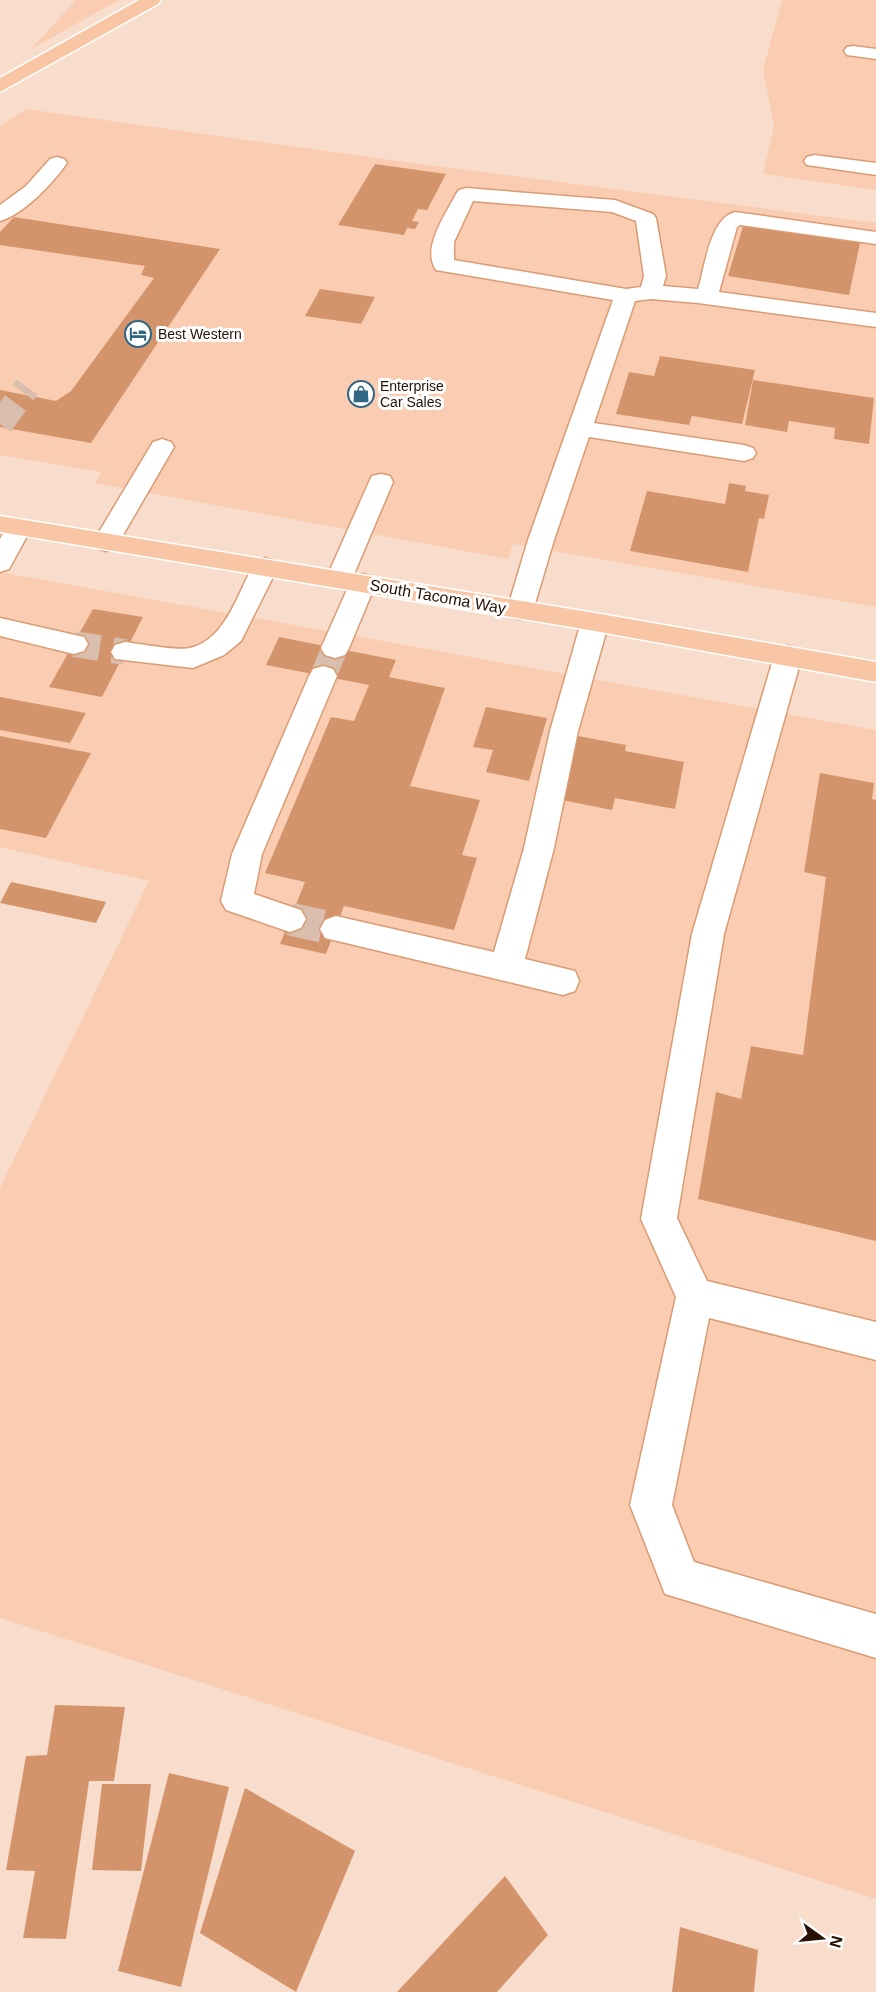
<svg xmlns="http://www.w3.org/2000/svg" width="876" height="1992" viewBox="0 0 876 1992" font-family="Helvetica,sans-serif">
<rect width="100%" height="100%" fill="#f8ddcc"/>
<g fill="#facdb2">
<polygon points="76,0 119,0 31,49"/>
<polygon points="782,0 876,0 876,190 763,174 774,125 763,70"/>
<polygon points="26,109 398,161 876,223 876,607 513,544 508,559 95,483 101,472 0,455 0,126"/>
<polygon points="0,572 876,730 876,1899 0,1618 0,1188 149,881 0,847"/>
</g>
<g fill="#d3946c">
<polygon points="375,164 446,174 427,210 418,209 412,221 419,222 415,229 407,228 404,235 338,225"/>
<polygon points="14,217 220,249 91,443 0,427 0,390 56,401 71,391 154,278 141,275 145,266 0,245 0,232"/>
<polygon points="743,226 860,243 849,295 728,276"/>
<polygon points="320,289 375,297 361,324 305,316"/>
<polygon points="660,356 755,370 742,424 692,416 689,425 616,414 629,372 654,376"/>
<polygon points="753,380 874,398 869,444 834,439 835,428 789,421 787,432 745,425"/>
<polygon points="729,483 746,486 745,491 769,495 764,519 759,518 748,572 630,551 647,491 725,504"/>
<polygon points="93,609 143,617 102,697 49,687"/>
<polygon points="279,637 396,660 389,677 445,688 410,786 480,800 462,855 477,858 454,930 344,906 326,954 280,944 305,882 265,873 331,717 354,721 369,685 266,665"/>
<polygon points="0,697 86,713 70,743 0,730"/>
<polygon points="486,707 547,718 529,781 486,772 493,750 473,747"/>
<polygon points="0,736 91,753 46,838 0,829"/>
<polygon points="578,736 626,745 625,751 684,762 675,809 615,798 612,810 562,800"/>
<polygon points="820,773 874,783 872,799 876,800 876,1241 698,1199 716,1092 741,1099 751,1046 803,1055 826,877 804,872"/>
<polygon points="11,882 106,902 96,923 0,903"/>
<polygon points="55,1705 125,1707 114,1781 89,1781 66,1939 23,1938 35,1871 6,1870 26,1756 47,1755"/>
<polygon points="169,1773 229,1787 181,1987 118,1971"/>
<polygon points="102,1784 151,1784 141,1871 92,1870"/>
<polygon points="245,1788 355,1851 296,1992 200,1933"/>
<polygon points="505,1876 548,1935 497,1992 397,1992"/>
<polygon points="680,1927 758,1950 754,1992 672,1992"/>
</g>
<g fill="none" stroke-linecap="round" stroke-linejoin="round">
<g stroke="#d9beae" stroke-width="26" stroke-dasharray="26 13" stroke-linecap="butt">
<polyline points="0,424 27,387"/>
<polyline points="74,644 125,652"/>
<polyline points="323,676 335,648"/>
</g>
<polyline stroke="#d9beae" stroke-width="33" stroke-dasharray="33 16" stroke-linecap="butt" points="290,919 336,929"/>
<defs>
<g id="minor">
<polygon points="853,46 876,49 876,59 847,55 844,51 847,47"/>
<polygon points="814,155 876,163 876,175 807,165 804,161 807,157"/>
<path d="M 57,157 L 64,159 L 67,163 C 54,182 23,215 0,221 L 0,205 L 26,186 L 50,159 Z"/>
<path d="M 466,188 L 615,200 L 653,214 L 656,218 L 666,276 L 663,286 L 698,289 C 705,267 710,218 735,212 L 876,232 L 876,244 L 740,225 L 737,227 L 719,292 L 876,313 L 876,327 L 698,303 L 651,299 L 635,301 L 594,423 L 744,445 L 753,448 L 756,453 L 753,458 L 744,461 L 589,437 L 554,540 L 533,610 L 529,617 L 520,619 L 511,617 L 507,610 L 528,540 L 613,300 L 436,270 C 421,248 446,214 456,194 L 459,190 ZM 473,201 L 612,212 L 636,221 L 644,276 L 641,287 L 626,289 L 454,260 L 454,242 Z"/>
<polygon points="162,439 171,442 174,447 119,542 115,548 106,551 97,548 93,542 153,442"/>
<polygon points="381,474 390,476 393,482 352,579 348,585 339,588 330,585 326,579 369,482 372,476"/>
<polygon points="19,519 28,521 32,527 9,569 0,572 0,539 10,521"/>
<path d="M 265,558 L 274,561 L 278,567 L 241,641 L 224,655 L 193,668 L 115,659 L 111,652 L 115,645 L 125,642 C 141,644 177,651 190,648 C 227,640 239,588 256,561 Z"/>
<polygon points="363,574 372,577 376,583 349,648 345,655 335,658 325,655 321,648 350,583 354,577"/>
<polygon points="595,613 605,615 609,622 578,731 554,848 525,959 575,971 579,981 575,991 563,995 325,938 320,929 325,920 336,916 494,952 524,848 550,731 581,622 585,615"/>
<polygon points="0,618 84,637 88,644 84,651 74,654 0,636"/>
<polygon points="788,646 798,649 802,656 724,934 677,1218 707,1281 876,1322 876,1360 709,1318 672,1505 694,1562 876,1614 876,1658 665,1594 630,1505 676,1297 641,1219 692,934 774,656 778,649"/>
<polygon points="323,666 333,669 337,676 262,854 254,894 301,910 306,919 301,928 290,932 226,910 221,901 232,854 309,676 313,669"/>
</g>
<g id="major">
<polygon points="139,0 161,0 158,4 0,92 0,78"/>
<polygon points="0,516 595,613 876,662 876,682 595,631 0,532"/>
</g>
</defs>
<use href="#minor" stroke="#da9b72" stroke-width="3"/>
<use href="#major" stroke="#fff" stroke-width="3"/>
<use href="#minor" fill="#fff" fill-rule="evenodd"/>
<use href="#major" fill="#f8c6a4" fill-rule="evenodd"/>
</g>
<defs>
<symbol id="hotel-ring" viewBox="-11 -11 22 22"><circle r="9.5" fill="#fff" stroke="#306681" stroke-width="1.5"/><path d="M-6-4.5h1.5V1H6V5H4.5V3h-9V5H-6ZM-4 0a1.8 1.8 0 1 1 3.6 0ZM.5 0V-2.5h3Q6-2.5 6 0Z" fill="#306681"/></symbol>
<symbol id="shop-ring" viewBox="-11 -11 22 22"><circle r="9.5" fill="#fff" stroke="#306681" stroke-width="1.5"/><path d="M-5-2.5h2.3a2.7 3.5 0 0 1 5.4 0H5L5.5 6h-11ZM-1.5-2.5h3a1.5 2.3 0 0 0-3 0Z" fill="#306681"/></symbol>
</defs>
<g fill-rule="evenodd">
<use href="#hotel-ring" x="123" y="319" width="30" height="30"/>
<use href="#shop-ring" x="346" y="379" width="30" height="30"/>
</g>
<g text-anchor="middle" stroke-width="6" stroke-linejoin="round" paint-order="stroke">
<g font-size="14" fill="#281102" stroke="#fff" text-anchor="start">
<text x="158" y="339">Best Western</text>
<text x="380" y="391">Enterprise<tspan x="380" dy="16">Car Sales</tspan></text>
</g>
<g font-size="16" fill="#281102" stroke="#fff">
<text transform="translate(438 596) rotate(10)" y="6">South Tacoma Way</text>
</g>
</g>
<g transform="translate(822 1938) rotate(105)" stroke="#ffffff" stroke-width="4.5" paint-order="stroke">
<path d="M0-4.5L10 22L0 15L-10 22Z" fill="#281102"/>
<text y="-9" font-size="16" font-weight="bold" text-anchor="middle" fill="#281102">N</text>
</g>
</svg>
